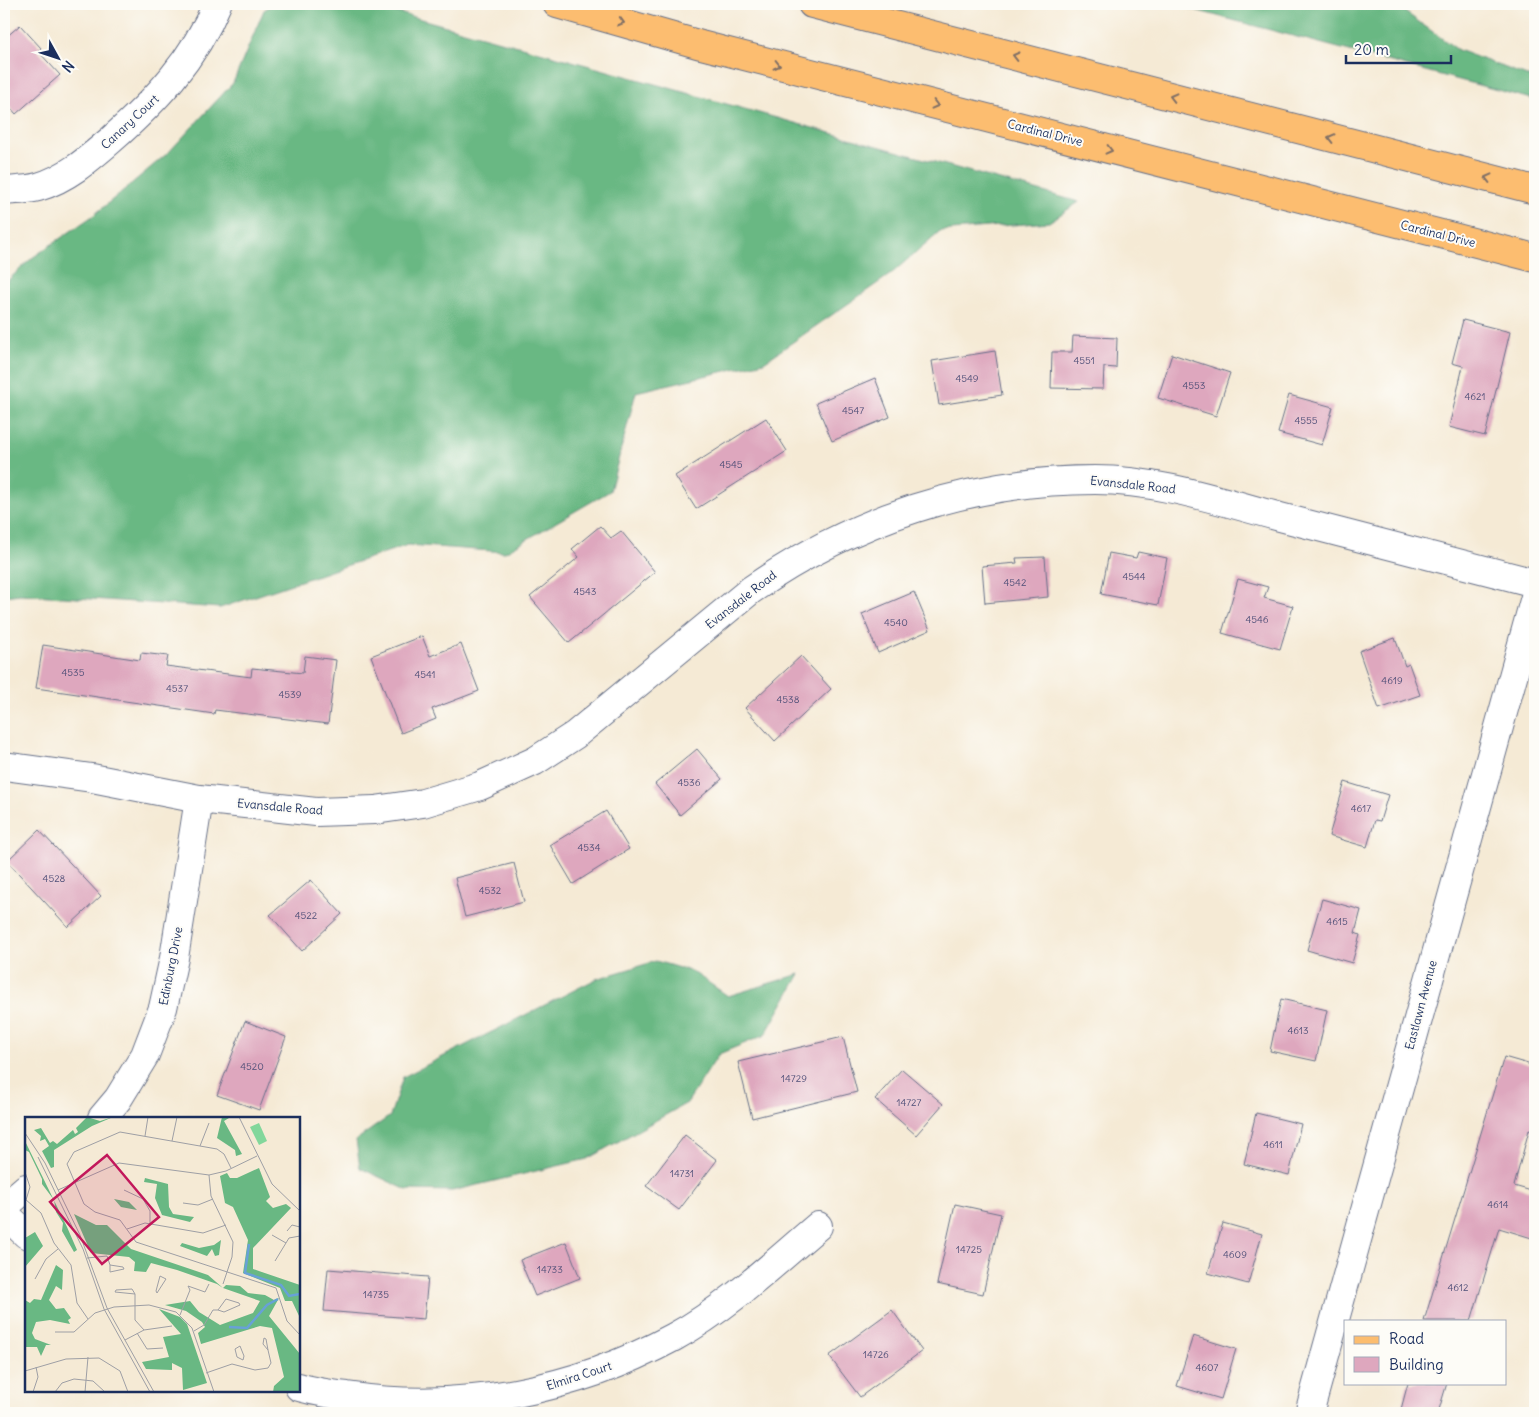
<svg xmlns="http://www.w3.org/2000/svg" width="1539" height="1417" viewBox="0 0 1539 1417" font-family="Delius,sans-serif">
<rect width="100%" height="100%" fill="#fdfcf7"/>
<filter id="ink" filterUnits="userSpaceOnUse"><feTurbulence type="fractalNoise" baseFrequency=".02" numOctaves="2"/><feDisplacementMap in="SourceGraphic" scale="10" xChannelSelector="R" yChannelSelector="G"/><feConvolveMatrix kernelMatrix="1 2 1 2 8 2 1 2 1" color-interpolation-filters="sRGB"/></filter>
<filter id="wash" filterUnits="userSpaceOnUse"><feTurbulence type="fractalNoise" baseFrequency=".0096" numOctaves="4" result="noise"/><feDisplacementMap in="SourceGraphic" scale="20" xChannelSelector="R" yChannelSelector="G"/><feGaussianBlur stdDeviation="1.12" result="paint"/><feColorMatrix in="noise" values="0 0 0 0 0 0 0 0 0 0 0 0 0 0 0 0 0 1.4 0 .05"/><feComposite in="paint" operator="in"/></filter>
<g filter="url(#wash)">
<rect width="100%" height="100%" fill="#f5ead5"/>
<g fill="#69b883" stroke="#427470">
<polygon points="273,4 367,4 1079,202 1049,222 940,231 891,274 764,362 636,392 610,491 505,552 408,545 220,608 20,594 4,596 4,284 32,258 94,215 169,152 233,83 264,10"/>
<polygon points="1172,4 1394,4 1458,50 1535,79 1535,100"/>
<polygon points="656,961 693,972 728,996 800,974 765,1035 719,1054 687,1103 587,1159 452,1191 407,1190 360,1168 356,1140 390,1116 403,1077 596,979"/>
</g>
<g id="blocks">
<g fill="#dea7be">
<polygon points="20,25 41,48 38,51 60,75 16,114 4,100 4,39"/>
<polygon points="1463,320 1510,332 1485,436 1449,427 1463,366 1452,363"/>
<polygon points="1073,336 1117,338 1116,368 1104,367 1103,389 1051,388 1052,352 1072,352"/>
<polygon points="995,351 1002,395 939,405 932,361"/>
<polygon points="1172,354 1230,373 1216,416 1158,398"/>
<polygon points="875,378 890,417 832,441 816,403"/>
<polygon points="1289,395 1333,407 1322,445 1278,433"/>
<polygon points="766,418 787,451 696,509 675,476"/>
<polygon points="600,526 611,538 621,531 655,572 569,643 530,597 579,557 572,549"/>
<polygon points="1138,552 1167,558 1158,605 1101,594 1109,553 1136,558"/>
<polygon points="1045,557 1048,597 985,603 982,566 1017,563 1016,558"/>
<polygon points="1238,579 1268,587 1264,598 1293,606 1280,649 1222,633"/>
<polygon points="914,592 930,630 878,653 862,614"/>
<polygon points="422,636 430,656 461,644 479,691 432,709 436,719 401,733 371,656"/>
<polygon points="1395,638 1405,666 1409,664 1420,695 1379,709 1359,651"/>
<polygon points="43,645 140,660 141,653 168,656 166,666 251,677 252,668 303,673 305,656 336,660 328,724 215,710 214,714 36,688"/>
<polygon points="801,656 831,689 775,741 745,708"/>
<polygon points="697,749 722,779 680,815 655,784"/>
<polygon points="1345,782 1388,795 1380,821 1375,820 1367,847 1329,836"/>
<polygon points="606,811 629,849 573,884 550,845"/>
<polygon points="39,830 101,896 68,927 7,861"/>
<polygon points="514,863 524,902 465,917 455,878"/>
<polygon points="311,880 342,914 302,951 270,915"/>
<polygon points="1322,899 1361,910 1355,933 1360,935 1352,963 1307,950"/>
<polygon points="1281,999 1327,1010 1316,1061 1270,1051"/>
<polygon points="245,1021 286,1037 259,1110 217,1095"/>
<polygon points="843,1037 857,1092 752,1118 738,1062"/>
<polygon points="1504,1057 1535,1066 1535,1132 1529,1130 1514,1186 1535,1192 1535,1239 1499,1228 1471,1321 1424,1321"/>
<polygon points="902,1069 943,1104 916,1135 875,1099"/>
<polygon points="1256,1113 1301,1124 1289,1175 1244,1164"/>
<polygon points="685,1135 717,1160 679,1210 646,1186"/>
<polygon points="955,1204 1001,1214 983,1294 937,1284"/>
<polygon points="1223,1223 1262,1234 1248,1284 1208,1273"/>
<polygon points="566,1242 580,1278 535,1296 520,1260"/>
<polygon points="328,1269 428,1277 424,1319 324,1311"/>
<polygon points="892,1310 922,1351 860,1397 829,1356"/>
<polygon points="1193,1336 1236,1349 1221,1399 1177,1386"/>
<polygon points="1408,1383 1447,1383 1438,1413 1400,1413"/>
</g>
</g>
</g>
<g filter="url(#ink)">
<use href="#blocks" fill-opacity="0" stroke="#677088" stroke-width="1"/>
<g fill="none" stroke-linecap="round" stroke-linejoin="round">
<defs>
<g id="minor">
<path d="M 4,191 C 15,190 27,190 38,187 C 66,179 89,159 111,140 C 155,101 194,60 217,4"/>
<path d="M 4,766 L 92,778 L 199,799 L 316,812 L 375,810 L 423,803 L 480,786 L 535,761 L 575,735 L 751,590 C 853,519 971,480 1095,480 C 1158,480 1220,501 1280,517 C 1365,539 1450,561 1535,583"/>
<polyline points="102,1118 118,1099 145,1055 163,1008 174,958 199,799"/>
<polyline points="4,1207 26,1188"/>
<polyline points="4,1213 26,1234"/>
<path d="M 299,1387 C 315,1392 331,1394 347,1396 C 460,1413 574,1391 674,1337 C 727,1308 772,1265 818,1226"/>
<polyline points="1309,1413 1535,597"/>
</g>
<g id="major">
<polyline points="557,4 701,45 1535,258"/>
<polyline points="812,4 1535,190"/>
</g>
</defs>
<use href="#minor" stroke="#677088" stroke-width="30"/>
<use href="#major" stroke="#677088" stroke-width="30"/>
<use href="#minor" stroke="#fff" stroke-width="28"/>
<use href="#major" stroke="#fcbd6f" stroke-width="28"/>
</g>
<defs><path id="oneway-chevron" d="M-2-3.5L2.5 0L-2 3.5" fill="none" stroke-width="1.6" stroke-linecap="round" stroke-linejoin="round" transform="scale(1.25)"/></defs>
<g stroke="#806f66">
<use href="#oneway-chevron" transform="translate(621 22) rotate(16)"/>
<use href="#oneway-chevron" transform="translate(1016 56) rotate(-166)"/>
<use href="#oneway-chevron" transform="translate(777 65) rotate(14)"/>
<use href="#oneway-chevron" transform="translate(1173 97) rotate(-166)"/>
<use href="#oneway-chevron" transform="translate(935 105) rotate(14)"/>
<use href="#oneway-chevron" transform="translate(1331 138) rotate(-166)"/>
<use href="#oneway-chevron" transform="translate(1109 150) rotate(14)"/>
<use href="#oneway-chevron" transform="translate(1488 178) rotate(-166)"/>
</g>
</g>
<g text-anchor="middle" stroke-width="4" stroke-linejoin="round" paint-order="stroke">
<g font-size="10" fill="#4c4d76">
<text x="1084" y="364">4551</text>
<text x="967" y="382">4549</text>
<text x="1194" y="389">4553</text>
<text x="1475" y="400">4621</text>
<text x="853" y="414">4547</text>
<text x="1306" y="424">4555</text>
<text x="731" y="468">4545</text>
<text x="1134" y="580">4544</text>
<text x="1015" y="586">4542</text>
<text x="585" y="595">4543</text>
<text x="1257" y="623">4546</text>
<text x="896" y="626">4540</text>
<text x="73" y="676">4535</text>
<text x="425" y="678">4541</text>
<text x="1392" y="684">4619</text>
<text x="177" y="692">4537</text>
<text x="290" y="698">4539</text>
<text x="788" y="703">4538</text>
<text x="689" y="786">4536</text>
<text x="1361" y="812">4617</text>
<text x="589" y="851">4534</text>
<text x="54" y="882">4528</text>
<text x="490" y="894">4532</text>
<text x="306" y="919">4522</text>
<text x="1337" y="925">4615</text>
<text x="1298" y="1034">4613</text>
<text x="252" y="1070">4520</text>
<text x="794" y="1082">14729</text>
<text x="909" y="1106">14727</text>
<text x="1273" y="1148">4611</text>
<text x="682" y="1177">14731</text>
<text x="1498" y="1208">4614</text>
<text x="969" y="1253">14725</text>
<text x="1235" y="1258">4609</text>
<text x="550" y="1273">14733</text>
<text x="1458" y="1291">4612</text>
<text x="376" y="1298">14735</text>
<text x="876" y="1358">14726</text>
<text x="1207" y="1371">4607</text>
</g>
<g font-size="12" fill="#1b2f5e" stroke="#fdfcf7">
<text transform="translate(130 122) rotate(-43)" y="4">Canary Court</text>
<text transform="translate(1045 133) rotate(14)" y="4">Cardinal Drive</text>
<text transform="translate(1438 234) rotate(14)" y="4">Cardinal Drive</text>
<text transform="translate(1133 485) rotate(6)" y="4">Evansdale Road</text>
<text transform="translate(741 600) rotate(-38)" y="4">Evansdale Road</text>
<text transform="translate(280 807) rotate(5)" y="4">Evansdale Road</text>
<text transform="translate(171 966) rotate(-79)" y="4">Edinburg Drive</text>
<text transform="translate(1421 1005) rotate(-75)" y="4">Eastlawn Avenue</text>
<text transform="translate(579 1376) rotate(-18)" y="4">Elmira Court</text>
</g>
</g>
<g transform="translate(25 1117)">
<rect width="275" height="275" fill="#f5ead5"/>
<path d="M 234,6 L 242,24 L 234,28 L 225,10 Z" fill="#82d79b"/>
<path d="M 62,0 L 75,4 L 88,0 L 67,9 L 29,33 L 29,50 L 26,51 L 17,34 L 24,29 L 20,22 L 15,24 L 16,19 L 9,13 L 16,11 L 25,26 L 28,24 L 32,27 L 48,13 L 50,17 L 53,15 L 51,11 ZM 197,0 L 204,1 L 199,4 L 217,37 L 211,39 L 210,33 L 192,21 ZM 0,24 L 42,110 L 52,133 L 49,135 L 37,114 L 38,106 L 31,95 L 29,83 L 17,67 L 17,62 L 4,35 L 0,33 ZM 234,51 L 245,80 L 241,84 L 248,91 L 261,87 L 266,91 L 228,131 L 228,152 L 275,168 L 275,201 L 267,184 L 260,184 L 255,171 L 218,156 L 223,123 L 208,90 L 200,86 L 195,59 L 202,56 L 205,61 L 212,61 ZM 120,61 L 143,67 L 144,90 L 148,97 L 169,100 L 165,105 L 137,98 L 130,81 L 132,67 L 119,65 ZM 89,82 L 104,85 L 112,93 L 96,90 ZM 49,97 L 71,108 L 82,108 L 106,132 L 183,158 L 198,171 L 201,168 L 215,169 L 223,176 L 240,178 L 249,183 L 254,181 L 244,199 L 275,237 L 275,275 L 248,275 L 249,269 L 259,260 L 247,211 L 235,209 L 176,227 L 173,216 L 180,210 L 177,205 L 161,194 L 140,188 L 165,184 L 174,195 L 195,208 L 228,196 L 235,184 L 198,171 L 192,167 L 152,153 L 126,146 L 121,155 L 109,154 L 110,145 L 104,140 L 66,136 ZM 10,115 L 18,129 L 0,150 L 0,121 ZM 196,123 L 194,138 L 190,139 L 187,132 L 182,139 L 155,129 L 157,126 L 174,131 L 189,128 ZM 31,148 L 38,153 L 37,173 L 31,169 L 24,183 L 31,192 L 39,191 L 46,201 L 43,203 L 45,207 L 25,203 L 11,205 L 7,216 L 10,222 L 26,228 L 21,228 L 16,239 L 12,230 L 0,230 L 0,183 L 5,186 L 9,182 L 16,183 ZM 134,192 L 155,200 L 162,207 L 182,266 L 158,273 L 157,251 L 147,246 L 147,253 L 121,252 L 117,245 L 144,240 L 138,220 L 156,217 Z" fill="#69b883"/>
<path fill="none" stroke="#68a1d7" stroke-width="2.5" d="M 224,127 L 220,156 L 256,168 L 264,179 L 275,177M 204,210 L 222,211 L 242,188 L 253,182"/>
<path fill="none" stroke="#9e9fa5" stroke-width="1" d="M 214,0 L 247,67 L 275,94M 0,16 L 20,46 L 55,118 L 82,191 L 129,275M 120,19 L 123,0M 147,24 L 152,0M 175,29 L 184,6M 13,40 L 58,132 L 79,192 L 125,275M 206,51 L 199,37 L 192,32 L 95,15 L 49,35 L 42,47 L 59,87 L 70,95 L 95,103 L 111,125 L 251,171 L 262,204 L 275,218M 0,55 L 5,70 L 1,83M 184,58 L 186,79 L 208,125 L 207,140 L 198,167M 33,73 L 94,46 L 184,58 L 201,54 L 232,39M 99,73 L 118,82 L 125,94 L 125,106M 0,82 L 16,96 L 29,126 L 46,148 L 52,186 L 63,202M 158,86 L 173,88 L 188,82M 102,112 L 120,106 L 178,116 L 201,108M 262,114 L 267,108 L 275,110M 247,118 L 261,126M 62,141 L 82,139 L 85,148M 250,144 L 264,121 L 275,119M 85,148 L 98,150 L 99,152 L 85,155 ZM 135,159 L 141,162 L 132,176 L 131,174 ZM 10,162 L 21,142 L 33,132M 107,172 L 110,177 L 90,175 L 91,173 ZM 165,173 L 163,169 L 180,175 L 184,167M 110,177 L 110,203 L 119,213M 201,182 L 214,186 L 215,188 L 199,195 L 193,193 ZM 155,198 L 165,173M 169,214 L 179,208 L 188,193 L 193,193M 30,215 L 49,215 L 70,196 L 89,190 L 124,188 L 151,195 L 167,211 L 189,275M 112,216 L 122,232 L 138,231M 239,221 L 241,222 L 243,233 L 238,227 ZM 100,223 L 119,213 L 147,209M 215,229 L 219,239 L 218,243 L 212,240 L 210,232 ZM 0,254 L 41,242 L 74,241 L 95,254 L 103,275M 181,256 L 207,247 L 230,253 L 243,251 L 246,246 L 243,233M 8,275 L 13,260 L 11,250M 30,275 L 37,266 L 49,262 L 68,264 L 80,275M 60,275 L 63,240"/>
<path fill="#c2185b" fill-opacity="0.15" stroke="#c2185b" stroke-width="2.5" d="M 82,38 L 134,100 L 77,147 L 25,85 Z"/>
<rect width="275" height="275" fill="none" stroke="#1b2f5e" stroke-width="2.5"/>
</g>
<rect width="1539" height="1417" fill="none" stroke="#fdfcf7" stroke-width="20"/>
<rect x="1344" y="1320" width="162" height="65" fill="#fdfcf7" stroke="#a3aaba"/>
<rect x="1354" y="1336" width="25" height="8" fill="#fcbd6f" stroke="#a3aaba"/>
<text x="1389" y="1344" font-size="15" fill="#1b2f5e">Road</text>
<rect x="1354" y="1357" width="25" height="15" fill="#dea7be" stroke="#a3aaba"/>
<text x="1389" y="1370" font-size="15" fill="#1b2f5e">Building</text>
<g transform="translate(58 58) rotate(130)" stroke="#fdfcf7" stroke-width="4" paint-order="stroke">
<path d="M0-4L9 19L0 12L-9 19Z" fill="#1b2f5e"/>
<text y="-8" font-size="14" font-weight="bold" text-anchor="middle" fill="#1b2f5e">N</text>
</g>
<path d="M1346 55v8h105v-8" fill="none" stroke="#1b2f5e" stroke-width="2.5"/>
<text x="1354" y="55" font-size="15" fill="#1b2f5e" stroke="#fdfcf7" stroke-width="4" paint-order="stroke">20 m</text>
</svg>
